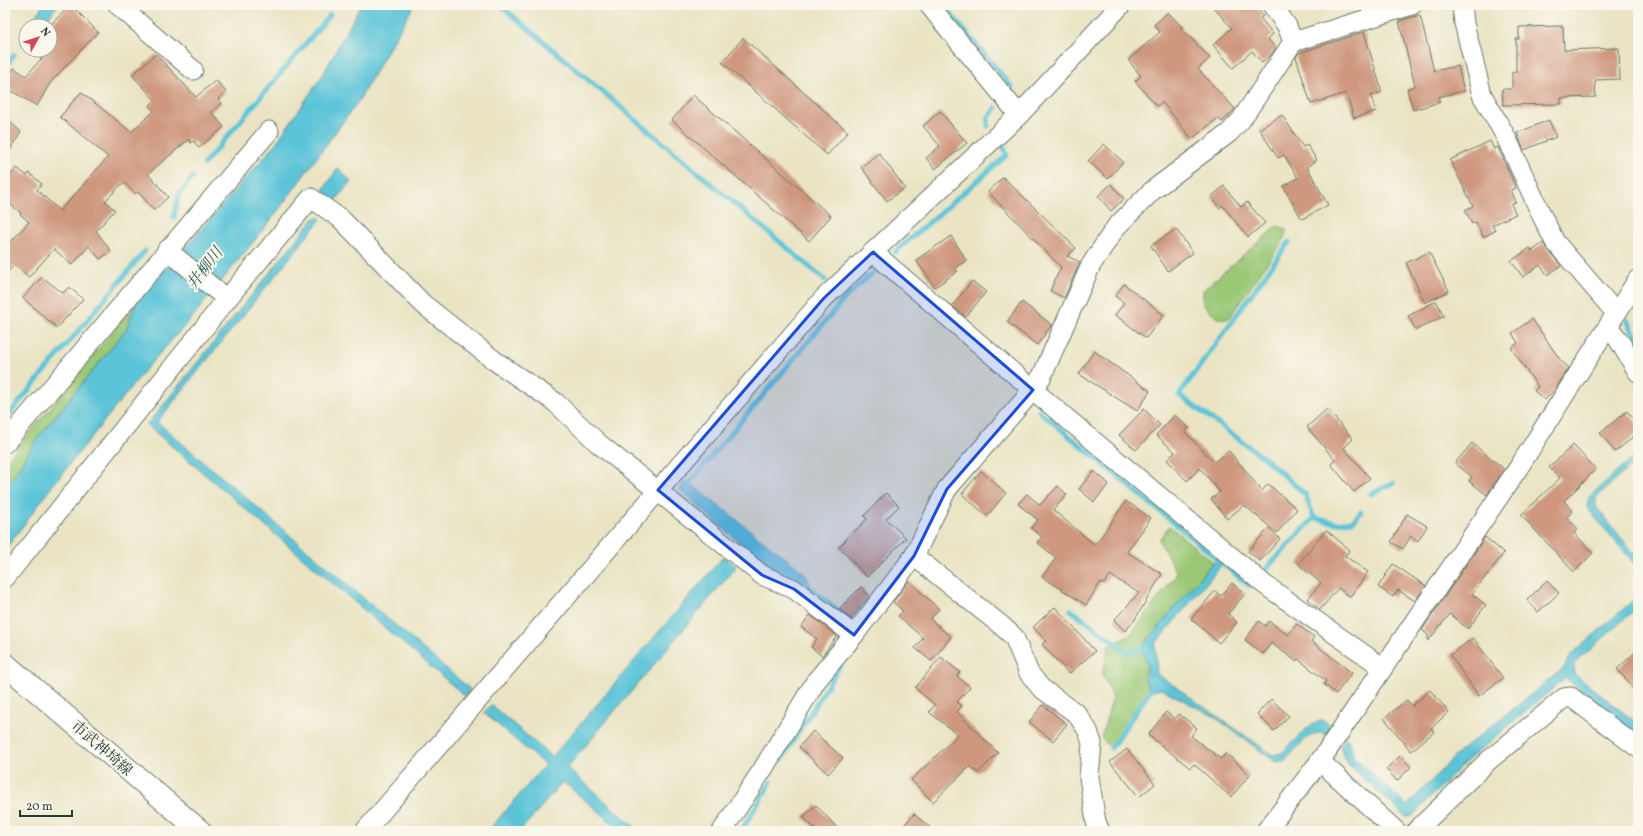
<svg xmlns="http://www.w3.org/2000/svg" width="1643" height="836" viewBox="0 0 1643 836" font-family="Vollkorn,'Noto Serif JP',serif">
<rect width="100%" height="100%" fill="#fbf7ec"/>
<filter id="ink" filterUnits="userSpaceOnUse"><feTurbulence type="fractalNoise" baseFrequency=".025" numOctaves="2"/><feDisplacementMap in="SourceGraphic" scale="8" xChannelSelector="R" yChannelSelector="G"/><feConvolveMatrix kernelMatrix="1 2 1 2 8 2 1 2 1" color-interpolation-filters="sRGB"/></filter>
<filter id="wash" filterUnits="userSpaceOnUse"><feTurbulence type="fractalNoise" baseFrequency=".012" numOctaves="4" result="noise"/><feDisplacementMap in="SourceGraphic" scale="16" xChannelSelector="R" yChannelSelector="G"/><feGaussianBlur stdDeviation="0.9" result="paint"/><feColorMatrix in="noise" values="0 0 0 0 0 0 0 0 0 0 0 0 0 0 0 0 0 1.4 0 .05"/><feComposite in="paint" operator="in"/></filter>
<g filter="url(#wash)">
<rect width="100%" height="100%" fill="#eae4c4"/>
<g fill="#9ac876" stroke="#5c8255">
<polygon points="1277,226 1286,229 1285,238 1228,319 1218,318 1203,305 1203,290"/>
<polygon points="136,303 126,330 36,440 5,490 5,463"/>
<polygon points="1169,526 1213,562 1141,648 1148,665 1144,677 1150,691 1111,748 1101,738 1113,697 1102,674 1109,646 1129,636 1177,574 1159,540"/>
</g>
<g fill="#5cc4d8" stroke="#3e8086">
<polygon points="43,5 58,5 41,26 29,26"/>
<polygon points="361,5 414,5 359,100 274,216 195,314 145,370 53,485 5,550 5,490 36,440 126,330 136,303 274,146 322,76"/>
<polygon points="338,168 351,181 334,203 323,190"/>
<polygon points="319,217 321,219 157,422 470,689 465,696 147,425 313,219"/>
<polygon points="1638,453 1638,459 1596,498 1596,507 1638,558 1638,568 1587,508 1589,497"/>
<polygon points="686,480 806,574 812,589 774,570 742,545 679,489"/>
<path d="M 1219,555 L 1225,561 L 1155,644 L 1157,674 L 1273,755 L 1282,753 L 1308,727 L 1322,720 L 1331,726 L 1327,734 C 1310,727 1295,751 1284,762 L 1274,761 L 1213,716 L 1162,689 L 1150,691 L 1144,677 L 1148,665 L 1141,648 Z"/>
<polygon points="723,557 729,560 736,567 567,768 639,831 622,831 563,782 520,831 488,831 545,765 484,713 491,705 552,757"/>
<polygon points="1638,596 1638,607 1574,664 1574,674 1638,724 1638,735 1565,678 1460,767 1412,816 1406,817 1346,762 1340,746 1346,738 1350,743 1354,757 1407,806 1459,752 1564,668 1571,655"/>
</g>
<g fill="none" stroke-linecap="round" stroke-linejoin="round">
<g stroke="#5cc4d8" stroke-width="5">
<polyline points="500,5 825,280"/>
<polyline points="943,5 1012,87"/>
<polyline points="5,67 14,55"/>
<polyline points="988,126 988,118 996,108"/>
<polyline points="204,164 330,15"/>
<polyline points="174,218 179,194 193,177"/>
<polyline points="1289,242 1179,395 1263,457 1305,494 1314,518"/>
<polyline points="895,252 1007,155 1003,146"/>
<polyline points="1627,320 1638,340"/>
<polyline points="1039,411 1250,586"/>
<polyline points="5,419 145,251"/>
<polyline points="690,482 845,298 875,271"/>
<polyline points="1371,494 1393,483"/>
<polyline points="1266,569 1314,518 1336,523 1353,521 1361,512"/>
<polyline points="812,589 851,621"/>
<polyline points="1071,610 1129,653 1141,648"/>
<polyline points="1111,748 1150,691"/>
<polyline points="781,760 841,664"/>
<polyline points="741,831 771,782"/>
</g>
</g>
<g id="blocks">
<g fill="#ce977e">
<polygon points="71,5 98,32 50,83 37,106 5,87 5,84 14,68 26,76 42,58 34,50 50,50 49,26"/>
<polygon points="1211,5 1254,5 1263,16 1260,18 1273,34 1268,39 1276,48 1270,56 1262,63 1252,51 1233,68 1213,45 1232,28"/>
<polygon points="1168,12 1182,27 1181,28 1210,58 1198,69 1235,109 1222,122 1218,118 1192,139 1162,102 1157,106 1135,81 1141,76 1128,60 1160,32 1154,25"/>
<polygon points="1420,15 1434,71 1458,66 1464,91 1438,97 1440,102 1413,110 1407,89 1415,86 1399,21"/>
<polygon points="1563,26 1564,50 1619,48 1620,79 1595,80 1596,97 1561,98 1561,104 1503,105 1502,89 1512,89 1512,72 1516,72 1516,39 1519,39 1519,27"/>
<polygon points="1364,32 1382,92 1371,96 1376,111 1354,118 1346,93 1311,104 1296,57 1299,53"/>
<polygon points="743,38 848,132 827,155 722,62"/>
<polygon points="156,54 196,97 216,80 226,92 218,99 222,103 211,112 224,127 199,148 194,141 191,143 189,139 148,174 168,197 154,210 138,192 135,194 124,182 105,201 115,210 96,231 111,251 100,259 89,246 72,265 54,249 29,277 14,265 5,275 5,248 29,222 20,214 21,213 5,200 5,182 17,168 27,176 29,173 42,184 37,190 60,211 108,157 60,117 81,92 131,132 154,111 149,106 155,100 132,75"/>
<polygon points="693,95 831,216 809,241 672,120"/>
<polygon points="940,111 967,143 935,169 926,158 940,146 923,126"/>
<polygon points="1282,115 1303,147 1307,145 1317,160 1307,167 1328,205 1302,219 1283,186 1298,178 1284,155 1278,158 1259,129"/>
<polygon points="5,117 21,132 5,159"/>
<polygon points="1549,120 1556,137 1524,150 1517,133"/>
<polygon points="1490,141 1494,149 1498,147 1516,188 1511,190 1516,202 1511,204 1516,214 1492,225 1495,231 1483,237 1476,222 1472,224 1465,210 1473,206 1450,160"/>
<polygon points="1104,144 1123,162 1108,179 1088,161"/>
<polygon points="879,153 905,188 887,201 861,167"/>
<polygon points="1003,177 1076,248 1067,256 1080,262 1064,298 1050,291 1061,267 988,192"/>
<polygon points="1111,184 1124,199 1111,211 1098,196"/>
<polygon points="1224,186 1241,207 1247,202 1265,223 1248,237 1222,205 1220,208 1211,197"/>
<polygon points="1176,229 1193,253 1168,271 1151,246"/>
<polygon points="951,236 964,256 963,257 967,260 955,268 958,271 935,287 916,260"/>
<polygon points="1543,243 1561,266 1547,275 1540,265 1523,277 1511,261 1530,248 1532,251"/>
<polygon points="1429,252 1449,291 1425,303 1406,263"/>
<polygon points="42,277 63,293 69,287 83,299 57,328 23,298"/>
<polygon points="972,281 986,292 966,317 952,306"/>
<polygon points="1124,284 1164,315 1146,338 1115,315 1124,303 1115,296"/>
<polygon points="1436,301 1444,316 1416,330 1408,316"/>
<polygon points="1022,302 1052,325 1037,345 1007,322"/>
<polygon points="1532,319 1561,361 1569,368 1556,388 1545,400 1534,391 1538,387 1511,348 1518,343 1512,333"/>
<polygon points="1094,351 1150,391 1137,411 1079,374"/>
<polygon points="1144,409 1160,425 1136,450 1119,435"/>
<polygon points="1327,409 1353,439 1344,448 1370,478 1354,492 1331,464 1335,460 1307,427"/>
<polygon points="1627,411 1638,424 1638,433 1615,452 1600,433"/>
<polygon points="1175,415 1189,428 1185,432 1214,462 1229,451 1262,491 1268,484 1297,509 1277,533 1244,505 1227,519 1211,499 1220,492 1200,468 1187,481 1167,460 1175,452 1156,435"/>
<polygon points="1472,443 1504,469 1487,495 1469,481 1472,477 1455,463"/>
<polygon points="1573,445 1596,469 1564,501 1573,511 1567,517 1578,529 1574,533 1593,553 1574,572 1521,515 1560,478 1549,467"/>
<polygon points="981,471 1006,493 987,516 962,494"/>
<polygon points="1094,471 1109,484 1094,502 1079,489"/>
<polygon points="1058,486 1067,495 1053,510 1095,545 1126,501 1151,518 1127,552 1162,574 1134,621 1125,631 1114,620 1139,593 1110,575 1104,584 1101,582 1086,605 1042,577 1056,558 1037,542 1042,537 1031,528 1038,520 1018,504 1027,494 1040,505"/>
<polygon points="886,493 899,506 886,519 906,538 867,577 839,547 867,519 864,516"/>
<polygon points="1407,514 1427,526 1418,541 1411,536 1403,549 1391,542"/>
<polygon points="1269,528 1280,539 1260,561 1248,551"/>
<polygon points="1326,530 1350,550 1345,556 1368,572 1350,597 1338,588 1320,610 1308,599 1321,583 1298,564"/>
<polygon points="1485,537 1504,553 1472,594 1486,605 1468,629 1450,614 1428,641 1428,635 1422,630"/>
<polygon points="1393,564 1426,586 1415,601 1398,590 1393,597 1378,587"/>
<polygon points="909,581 939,609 930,619 951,637 931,661 915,648 923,638 898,616 903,611 893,602"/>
<polygon points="1547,581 1559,593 1538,612 1527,600"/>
<polygon points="1232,583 1245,594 1228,614 1237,622 1219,643 1191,619 1215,591 1221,596"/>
<polygon points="861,587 869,596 851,619 839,609"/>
<polygon points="1055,607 1095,651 1069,674 1042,644 1046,641 1033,627"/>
<polygon points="810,615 837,636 822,656 811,647 817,639 801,627"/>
<polygon points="1259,621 1265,626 1269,621 1288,635 1297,624 1314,637 1311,641 1352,673 1336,694 1324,684 1326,681 1298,659 1296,661 1271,643 1263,654 1245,640"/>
<polygon points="1473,638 1503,678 1479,696 1450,655"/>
<polygon points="1638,650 1638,693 1617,669"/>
<polygon points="941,657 960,672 957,676 970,687 957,702 962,706 957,712 998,753 978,773 970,766 933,802 911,780 958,735 929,712 935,705 915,688"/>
<polygon points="1430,690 1449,712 1431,728 1434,732 1411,751 1384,718 1407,700 1412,706"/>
<polygon points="1271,699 1289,716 1274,731 1257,714"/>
<polygon points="1043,705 1067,724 1053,741 1029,722"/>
<polygon points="1166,712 1175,719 1179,714 1197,728 1191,736 1221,759 1226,753 1250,775 1231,797 1194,764 1190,768 1148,735"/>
<polygon points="813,731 843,758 828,774 799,747"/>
<polygon points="1127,749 1155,784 1139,797 1110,762"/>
<polygon points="1400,756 1411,767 1397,781 1386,769"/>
<polygon points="816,805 840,831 817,831 803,817"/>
<polygon points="914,814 934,831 899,831"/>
</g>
</g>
</g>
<g filter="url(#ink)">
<use href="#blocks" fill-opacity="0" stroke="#676" stroke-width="1"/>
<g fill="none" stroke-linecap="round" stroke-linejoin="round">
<defs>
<g id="minor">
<polyline points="118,5 193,70"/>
<polyline points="929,5 1019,115"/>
<polyline points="1272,5 1287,26 1293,42 1412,5"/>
<polyline points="1462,5 1464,23 1482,95 1505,135 1543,218 1555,242 1616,313"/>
<polyline points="167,250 227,299"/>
<polyline points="873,252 1033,390 1265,585 1382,667"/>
<polyline points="1608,327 1618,339 1638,372"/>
<polyline points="5,443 269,131"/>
<polyline points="914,556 1002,626 1014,637 1029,673 1041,688 1077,714 1088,731 1092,743 1089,777 1096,822 1100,831"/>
<polyline points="5,578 227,299 311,198 341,219 423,304 495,361 555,402 598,443 762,575 794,589 854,635"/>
<polyline points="1320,761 1396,831"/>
<polyline points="365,831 824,298 1019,115 1121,5"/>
<polyline points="722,831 763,769 816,681 854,635 914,556 947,489 1033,390 1042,376 1091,265 1116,227 1153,190 1229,133 1241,120 1293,42"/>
<polyline points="1266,831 1320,761 1519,467 1638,279"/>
<polyline points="1416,831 1488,761 1564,698 1571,697 1638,748"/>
</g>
<polyline id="major" points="5,664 200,831"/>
</defs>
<use href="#minor" stroke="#676" stroke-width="21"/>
<use href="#major" stroke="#676" stroke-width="24"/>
<use href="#minor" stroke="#fff" stroke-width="19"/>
<use href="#major" stroke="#fff" stroke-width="22"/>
</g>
</g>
<path fill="#1d4ed8" fill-opacity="0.2" stroke="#1d4ed8" stroke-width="3" stroke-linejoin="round" d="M 873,252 L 1033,390 L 947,489 L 914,556 L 854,635 L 794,589 L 762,575 L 658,490 L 824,298 Z"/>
<g text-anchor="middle" stroke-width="4" stroke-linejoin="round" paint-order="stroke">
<g font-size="15" fill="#1f3d34" stroke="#fbf7ec">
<text transform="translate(102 748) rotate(41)" y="5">市武神埼線</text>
</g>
<g font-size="16" font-style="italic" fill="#2e5f5d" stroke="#fbf7ec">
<text transform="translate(204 268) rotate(-53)" y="6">井柳川</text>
</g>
</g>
<rect width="1643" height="836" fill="none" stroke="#fbf7ec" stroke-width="20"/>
<g transform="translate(38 38) rotate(51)"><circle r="19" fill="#fbf7ec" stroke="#a3ada2"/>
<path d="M0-3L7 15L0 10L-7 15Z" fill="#d1495b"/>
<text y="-6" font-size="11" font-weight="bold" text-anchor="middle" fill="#1f3d34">N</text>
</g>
<path d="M20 810v6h52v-6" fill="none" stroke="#1f3d34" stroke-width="2"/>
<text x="26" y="810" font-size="12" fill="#1f3d34" stroke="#fbf7ec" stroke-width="3" paint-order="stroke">20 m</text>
</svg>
